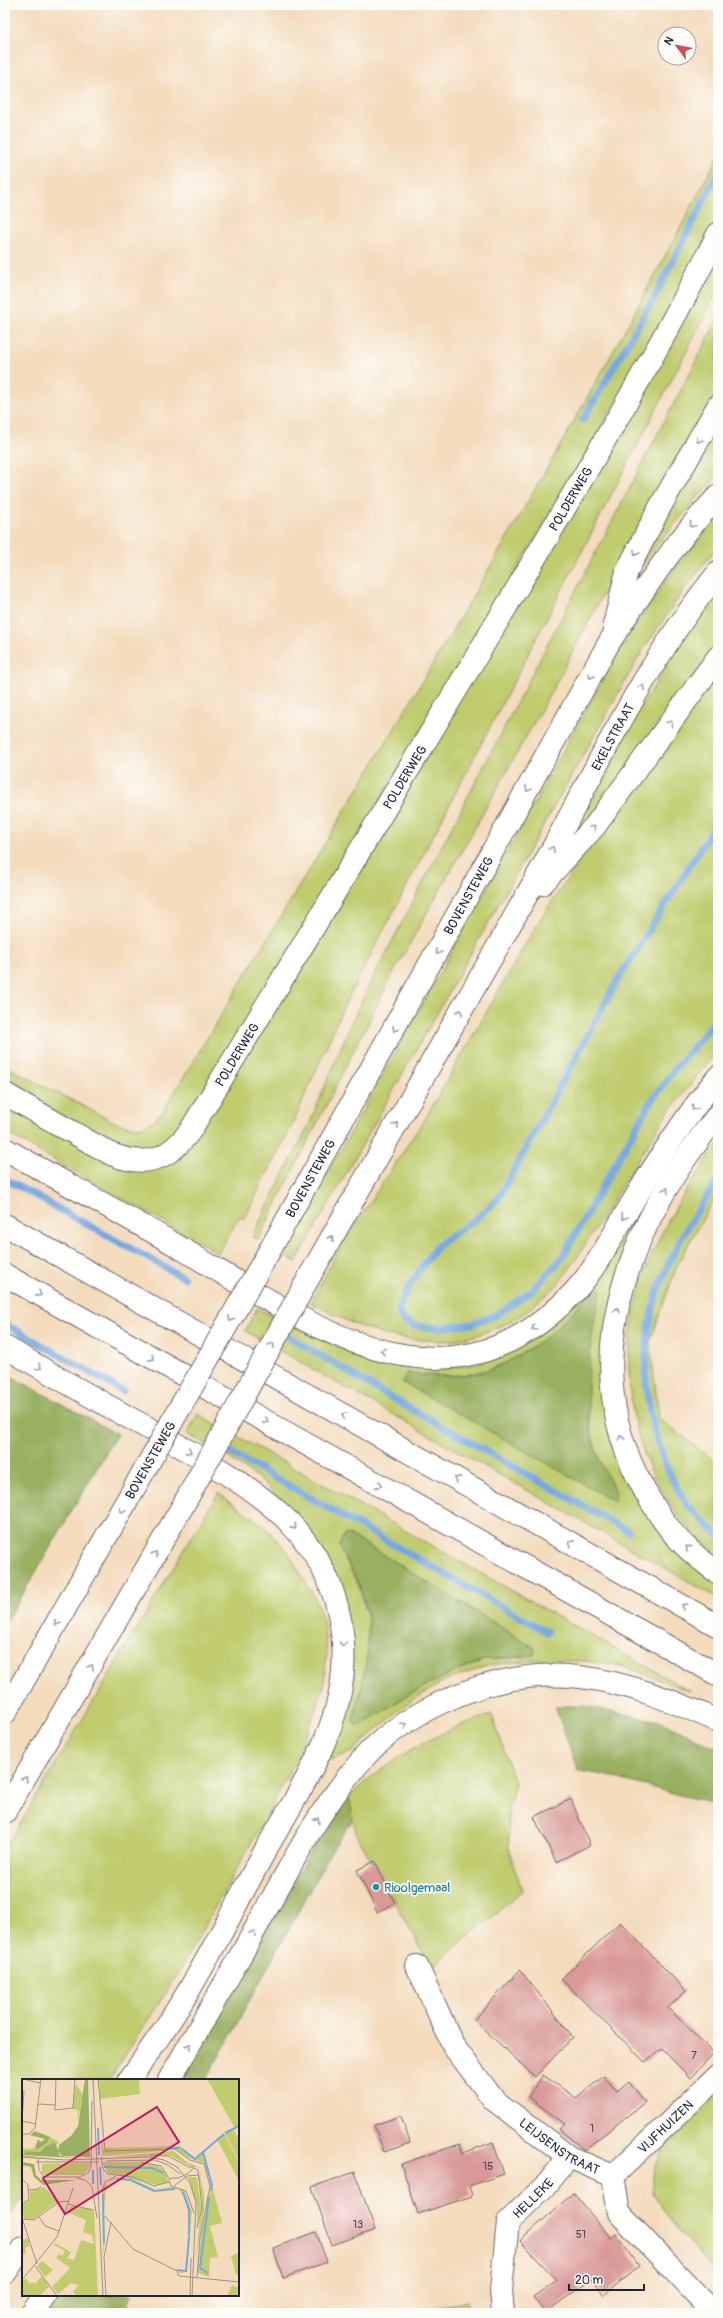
<svg xmlns="http://www.w3.org/2000/svg" width="723" height="2318" viewBox="0 0 723 2318" font-family="Pangolin,sans-serif">
<rect width="100%" height="100%" fill="#fdfcf7"/>
<filter id="ink" filterUnits="userSpaceOnUse"><feTurbulence type="fractalNoise" baseFrequency=".025" numOctaves="2"/><feDisplacementMap in="SourceGraphic" scale="8" xChannelSelector="R" yChannelSelector="G"/><feConvolveMatrix kernelMatrix="1 2 1 2 8 2 1 2 1" color-interpolation-filters="sRGB"/></filter>
<filter id="wash" filterUnits="userSpaceOnUse"><feTurbulence type="fractalNoise" baseFrequency=".012" numOctaves="4" result="noise"/><feDisplacementMap in="SourceGraphic" scale="16" xChannelSelector="R" yChannelSelector="G"/><feGaussianBlur stdDeviation="0.9" result="paint"/><feColorMatrix in="noise" values="0 0 0 0 0 0 0 0 0 0 0 0 0 0 0 0 0 1.4 0 .05"/><feComposite in="paint" operator="in"/></filter>
<g filter="url(#wash)">
<rect width="100%" height="100%" fill="#f3dbbc"/>
<g fill="#c0cc6e" stroke="#717754" fill-rule="evenodd">
<path d="M 718,156 L 718,219 L 672,309 L 187,1124 L 159,1151 L 130,1153 L 5,1085 L 5,1066 L 114,1122 C 138,1129 147,1130 164,1110 C 353,795 549,483 718,156 Z"/>
<polygon points="718,253 718,291 344,1006 294,1121 244,1219 240,1216 218,1253 5,1132 5,1104 155,1168"/>
<polygon points="718,319 718,390 665,477 555,685 392,975 258,1240 252,1237 309,1125 352,1021 374,976"/>
<polygon points="718,418 718,475 659,542 633,578"/>
<path d="M 718,517 L 718,546 L 685,588 L 641,653 L 296,1262 L 282,1254 C 364,1109 445,964 526,818 C 584,715 637,604 718,517 Z"/>
<path d="M 718,592 L 718,644 L 585,826 L 577,820 C 621,743 663,663 718,592 Z"/>
<polygon points="718,669 718,1050 666,1115 575,1261 557,1285 525,1313 505,1324 478,1335 449,1341 416,1340 385,1335 354,1324 311,1303 337,1252 426,1117 540,919 624,795"/>
<path d="M 718,1091 L 718,1102 L 701,1123 L 629,1243 L 607,1411 L 610,1436 L 620,1469 L 638,1503 L 672,1548 L 718,1585 L 718,1598 L 245,1331 L 257,1308 C 363,1363 465,1407 566,1312 ZM 601,1291 C 586,1341 581,1410 599,1459 L 407,1373 C 468,1381 506,1371 555,1331 C 562,1325 567,1317 574,1311 C 582,1304 592,1297 601,1291 Z"/>
<path d="M 718,1144 L 718,1192 L 678,1263 L 650,1342 L 659,1419 L 718,1463 L 718,1554 C 631,1488 610,1372 645,1272 C 661,1227 690,1183 718,1144 Z"/>
<path d="M 198,1414 L 690,1691 L 622,1666 L 584,1661 L 535,1660 L 490,1665 L 447,1680 L 406,1704 L 352,1752 L 330,1760 L 351,1668 L 296,1515 L 258,1478 L 221,1452 L 187,1434 ZM 344,1535 L 352,1536 L 535,1648 L 523,1657 L 484,1660 L 450,1674 L 410,1694 L 357,1727 L 368,1655 L 368,1620 L 359,1586 L 345,1559 Z"/>
<polygon points="218,1493 263,1525 286,1549 315,1598 323,1619 327,1654 323,1689 305,1739 270,1810 172,1983 109,2080 23,2080 23,2197 5,2224 5,1849"/>
<path d="M 492,1715 L 515,1783 L 508,1809 L 509,1850 L 522,1891 L 432,1968 L 359,1839 C 352,1825 352,1812 349,1797 C 382,1763 446,1726 492,1715 Z"/>
<polygon points="718,2094 718,2264 712,2268 676,2228 652,2193 655,2167 665,2146"/>
<polygon points="467,2301 471,2313 408,2313"/>
</g>
<g fill="#98b061" stroke="#5d694e">
<path d="M 594,1287 L 601,1291 C 590,1328 583,1401 592,1439 C 597,1458 607,1475 616,1492 L 614,1501 L 402,1382 L 407,1373 C 432,1376 458,1378 483,1372 C 494,1370 505,1363 514,1358 C 551,1337 567,1319 594,1287 Z"/>
<polygon points="5,1373 117,1434 5,1624"/>
<path d="M 344,1535 L 352,1536 L 535,1648 L 534,1655 L 484,1660 L 450,1674 L 410,1694 L 357,1727 L 353,1721 C 364,1677 378,1629 359,1585 C 353,1572 345,1559 339,1546 Z"/>
<polygon points="555,1706 584,1706 659,1721 718,1749 718,1805 604,1775 578,1771"/>
<polygon points="349,1797 353,1819 332,1850 206,2080 182,2080 305,1861 329,1821"/>
<polygon points="58,2295 131,2295 125,2313 46,2313"/>
</g>
<g fill="none" stroke-linecap="round" stroke-linejoin="round">
<g stroke="#76a8e1" stroke-width="7">
<polyline points="583,420 653,300 718,173"/>
<polyline points="718,821 620,976 499,1198 477,1218 437,1246 409,1286 399,1307 400,1316 406,1322 415,1326 438,1328 472,1324 498,1314 533,1290 562,1258 650,1103 678,1065 718,1018"/>
<polyline points="5,1179 184,1278"/>
<path d="M 718,1180 C 666,1255 632,1323 651,1416 C 658,1447 667,1474 684,1500 C 693,1513 707,1524 718,1535"/>
<polyline points="5,1324 123,1391"/>
<polyline points="281,1332 402,1404 628,1531"/>
<polyline points="219,1446 547,1632"/>
</g>
</g>
<g id="blocks">
<g fill="#d89997">
<polygon points="571,1799 590,1845 556,1862 534,1817"/>
<polygon points="375,1861 395,1903 377,1912 357,1870"/>
<polygon points="620,1922 686,1991 668,2008 714,2053 690,2078 662,2049 645,2062 561,1979"/>
<polygon points="520,1970 573,2037 535,2077 474,2020"/>
<polygon points="543,2075 576,2098 604,2076 617,2092 629,2082 645,2102 584,2150 559,2129 565,2124 528,2097"/>
<polygon points="401,2116 410,2143 384,2152 374,2125"/>
<polygon points="493,2142 504,2174 469,2186 472,2196 418,2214 401,2164 460,2144 463,2153"/>
<polygon points="355,2172 375,2230 332,2245 312,2187"/>
<polygon points="573,2193 611,2238 616,2234 639,2266 604,2295 592,2279 545,2313 533,2297 557,2280 520,2241"/>
<polygon points="316,2232 327,2262 283,2278 273,2248"/>
</g>
</g>
</g>
<g filter="url(#ink)">
<use href="#blocks" fill-opacity="0" stroke="#6b6368" stroke-width="1"/>
<g fill="none" stroke-linecap="round" stroke-linejoin="round">
<defs>
<g id="minor">
<path id="s1" d="M 5,1094 L 111,1154 C 146,1168 168,1160 190,1131 C 296,957 402,782 506,607 C 579,484 653,362 718,234"/>
<path id="s2" d="M 417,1966 L 454,2047 L 494,2100 L 569,2157 L 613,2176 L 619,2213 L 714,2313"/>
<path id="s3" d="M 613,2176 L 718,2076"/>
<path id="s4" d="M 503,2313 L 501,2290 L 508,2222 L 548,2183 L 569,2157"/>
</g>
<g id="major">
<polyline points="614,625 627,571 661,505 718,406"/>
<polyline points="542,884 595,826 718,657"/>
<path id="s5" d="M 271,1248 L 610,641 C 643,591 676,540 718,496"/>
<path id="s6" d="M 312,1272 C 389,1137 467,1002 543,866 C 597,767 647,660 718,573"/>
<polyline points="5,1713 141,1476"/>
<polyline points="5,1812 185,1502"/>
</g>
<g id="highway">
<path d="M 718,1115 C 636,1216 575,1348 636,1474 C 647,1497 665,1526 683,1544 C 694,1555 706,1564 718,1573"/>
<path d="M 5,1149 C 63,1182 121,1213 179,1247 C 306,1321 445,1430 575,1291 C 597,1267 612,1236 629,1208 C 656,1163 684,1118 718,1077"/>
<polyline points="5,1225 718,1626"/>
<polyline points="5,1275 718,1675"/>
<path d="M 5,1347 C 53,1375 100,1402 148,1428 C 192,1453 254,1486 289,1522 C 328,1563 347,1614 343,1671 C 338,1736 296,1796 265,1851 C 236,1903 210,1958 178,2008 C 163,2032 146,2056 129,2080"/>
<path d="M 169,2080 C 200,2026 232,1972 262,1917 C 292,1863 320,1808 360,1762 C 381,1737 411,1717 440,1703 C 542,1654 620,1677 718,1721"/>
<polyline points="5,2273 23,2248"/>
<polyline points="32,2313 45,2295"/>
</g>
</defs>
<use href="#minor" stroke="#6b6368" stroke-width="24"/>
<use href="#major" stroke="#6b6368" stroke-width="24"/>
<use href="#highway" stroke="#6b6368" stroke-width="24"/>
<use href="#minor" stroke="#fff" stroke-width="22"/>
<use href="#major" stroke="#fff" stroke-width="22"/>
<use href="#highway" stroke="#fff" stroke-width="22"/>
<defs>
<g id="major-bridge">
<polyline points="141,1476 271,1248"/>
<polyline points="185,1502 312,1272"/>
</g>
</defs>
<use href="#major-bridge" stroke="#6b6368" stroke-width="24" stroke-linecap="butt"/>
<use href="#major-bridge" stroke="#fff" stroke-width="22"/>
</g>
<defs><path id="oneway-chevron" d="M-2-3.5L2.5 0L-2 3.5" fill="none" stroke-width="1.6" stroke-linecap="round" stroke-linejoin="round"/></defs>
<g stroke="#9c9ca7">
<use href="#oneway-chevron" transform="translate(699 440) rotate(120)"/>
<use href="#oneway-chevron" transform="translate(692 525) rotate(128)"/>
<use href="#oneway-chevron" transform="translate(636 553) rotate(118)"/>
<use href="#oneway-chevron" transform="translate(591 676) rotate(119)"/>
<use href="#oneway-chevron" transform="translate(642 687) rotate(-61)"/>
<use href="#oneway-chevron" transform="translate(670 723) rotate(-54)"/>
<use href="#oneway-chevron" transform="translate(528 789) rotate(119)"/>
<use href="#oneway-chevron" transform="translate(593 828) rotate(-49)"/>
<use href="#oneway-chevron" transform="translate(552 849) rotate(-61)"/>
<use href="#oneway-chevron" transform="translate(438 952) rotate(119)"/>
<use href="#oneway-chevron" transform="translate(460 1012) rotate(-60)"/>
<use href="#oneway-chevron" transform="translate(395 1029) rotate(119)"/>
<use href="#oneway-chevron" transform="translate(694 1108) rotate(128)"/>
<use href="#oneway-chevron" transform="translate(396 1125) rotate(-60)"/>
<use href="#oneway-chevron" transform="translate(666 1190) rotate(-59)"/>
<use href="#oneway-chevron" transform="translate(624 1217) rotate(120)"/>
<use href="#oneway-chevron" transform="translate(331 1238) rotate(-60)"/>
<use href="#oneway-chevron" transform="translate(39 1294) rotate(29)"/>
<use href="#oneway-chevron" transform="translate(617 1310) rotate(-80)"/>
<use href="#oneway-chevron" transform="translate(231 1319) rotate(120)"/>
<use href="#oneway-chevron" transform="translate(534 1328) rotate(146)"/>
<use href="#oneway-chevron" transform="translate(272 1345) rotate(-61)"/>
<use href="#oneway-chevron" transform="translate(383 1351) rotate(-164)"/>
<use href="#oneway-chevron" transform="translate(152 1358) rotate(29)"/>
<use href="#oneway-chevron" transform="translate(39 1367) rotate(30)"/>
<use href="#oneway-chevron" transform="translate(344 1415) rotate(-151)"/>
<use href="#oneway-chevron" transform="translate(266 1421) rotate(29)"/>
<use href="#oneway-chevron" transform="translate(621 1438) rotate(-103)"/>
<use href="#oneway-chevron" transform="translate(189 1451) rotate(29)"/>
<use href="#oneway-chevron" transform="translate(457 1479) rotate(-151)"/>
<use href="#oneway-chevron" transform="translate(379 1485) rotate(29)"/>
<use href="#oneway-chevron" transform="translate(122 1510) rotate(120)"/>
<use href="#oneway-chevron" transform="translate(294 1527) rotate(48)"/>
<use href="#oneway-chevron" transform="translate(571 1543) rotate(-151)"/>
<use href="#oneway-chevron" transform="translate(688 1548) rotate(-140)"/>
<use href="#oneway-chevron" transform="translate(155 1554) rotate(-60)"/>
<use href="#oneway-chevron" transform="translate(684 1606) rotate(-151)"/>
<use href="#oneway-chevron" transform="translate(57 1623) rotate(120)"/>
<use href="#oneway-chevron" transform="translate(343 1644) rotate(90)"/>
<use href="#oneway-chevron" transform="translate(91 1667) rotate(-60)"/>
<use href="#oneway-chevron" transform="translate(404 1725) rotate(-36)"/>
<use href="#oneway-chevron" transform="translate(25 1779) rotate(-59)"/>
<use href="#oneway-chevron" transform="translate(317 1820) rotate(-56)"/>
<use href="#oneway-chevron" transform="translate(253 1933) rotate(-61)"/>
<use href="#oneway-chevron" transform="translate(189 2046) rotate(-60)"/>
</g>
</g>
<circle fill="#0f9aa8" stroke="#fdfcf7" stroke-width="1.5" cx="376" cy="1887" r="4"/>
<g text-anchor="middle" stroke-width="3.5" stroke-linejoin="round" paint-order="stroke">
<g font-size="11" fill="#504052">
<text x="694" y="2059">7</text>
<text x="592" y="2132">1</text>
<text x="488" y="2170">15</text>
<text x="358" y="2228">13</text>
<text x="581" y="2238">51</text>
</g>
<g font-size="13" fill="#22223b" stroke="#fdfcf7">
<text dy="5" stroke="none"><textPath href="#s1" startOffset="950">POLDERWEG</textPath></text>
<text dy="5" stroke="none"><textPath href="#s6" startOffset="614">EKELSTRAAT</textPath></text>
<text dy="5" stroke="none"><textPath href="#s1" startOffset="626">POLDERWEG</textPath></text>
<text dy="5" stroke="none"><textPath href="#s5" startOffset="404">BOVENSTEWEG</textPath></text>
<text dy="5" stroke="none"><textPath href="#s1" startOffset="302">POLDERWEG</textPath></text>
<text dy="5" stroke="none"><textPath href="#s5" startOffset="80">BOVENSTEWEG</textPath></text>
<text transform="translate(150 1460) rotate(-60)" y="5">BOVENSTEWEG</text>
<text dy="5" stroke="none"><textPath href="#s3" startOffset="72">VIJFHUIZEN</textPath></text>
<text dy="5" stroke="none"><textPath href="#s2" startOffset="236">LEIJSENSTRAAT</textPath></text>
<text dy="5" stroke="none"><textPath href="#s4" startOffset="126">HELLEKE</textPath></text>
</g>
<g font-size="13" fill="#0d838f" stroke="#fdfcf7" text-anchor="start">
<text x="384" y="1892">Rioolgemaal</text>
</g>
</g>
<g transform="translate(22 2079)">
<rect width="217" height="217" fill="#f3dbbc"/>
<path d="M 77,0 L 117,0 L 118,15 L 78,20 ZM 185,0 L 217,0 L 217,47 L 213,49 ZM 54,5 L 61,16 L 55,43 L 56,31 L 50,30 ZM 211,50 L 217,60 L 217,81 L 203,55 ZM 202,55 L 217,83 L 217,102 L 195,60 ZM 28,58 L 37,63 L 35,66 L 33,63 L 24,67 L 18,73 L 3,72 L 2,76 L 36,80 L 0,78 L 1,70 L 18,69 ZM 79,58 L 82,71 L 152,71 L 80,77 ZM 158,67 L 173,80 L 181,73 L 200,144 L 188,147 L 196,178 L 188,179 L 187,198 L 176,194 L 179,155 L 189,108 L 182,84 L 167,79 L 153,70 L 84,72 L 84,69 ZM 152,72 L 166,84 L 179,89 L 168,87 L 149,77 L 89,78 ZM 80,83 L 115,83 L 136,87 L 144,93 L 146,103 L 135,106 L 86,94 ZM 68,84 L 67,90 L 60,96 L 23,96 L 20,94 L 20,85 ZM 180,92 L 178,97 L 182,115 L 182,131 L 173,183 L 180,124 L 177,97 ZM 166,98 L 175,98 L 179,129 L 175,149 L 175,128 ZM 92,99 L 107,99 L 134,111 L 148,108 L 162,111 L 170,132 L 165,193 L 158,194 L 154,190 L 164,192 L 167,137 L 163,119 L 156,110 L 133,112 L 103,100 L 93,100 L 85,104 L 81,138 L 83,162 L 81,175 L 80,114 L 82,106 ZM 22,108 L 36,122 L 12,140 L 2,140 L 0,126 L 8,120 L 8,112 ZM 49,127 L 72,130 L 76,217 L 55,217 L 51,213 L 57,206 L 49,204 L 36,215 L 30,208 L 48,189 L 34,179 L 37,175 L 40,177 L 43,172 L 32,166 L 33,164 L 49,173 L 45,179 L 52,181 L 59,161 L 72,165 L 70,156 L 61,153 L 64,141 L 45,133 ZM 6,159 L 8,167 L 3,169 L 4,174 L 0,176 L 0,161 ZM 217,174 L 217,194 L 214,196 L 209,177 ZM 20,182 L 31,191 L 23,198 L 15,187 ZM 20,197 L 27,208 L 17,217 L 0,217 L 0,203 L 4,199 L 8,205 L 11,203 L 13,205 ZM 210,206 L 217,209 L 217,212 L 215,217 L 205,217 Z" fill="#c0cc6e"/>
<path d="M 63,0 L 66,0 L 68,78 L 40,77 L 36,72 L 37,66 L 50,56 L 56,47 ZM 13,52 L 28,58 L 25,64 L 16,70 L 13,69 L 16,60 L 19,63 L 23,60 L 8,56 ZM 33,63 L 38,77 L 52,79 L 2,76 L 3,72 L 18,73 L 24,67 ZM 0,83 L 12,85 L 14,96 L 19,101 L 54,101 L 21,106 L 12,98 L 9,88 L 0,86 Z" fill="#98b061"/>
<path fill="none" stroke="#76a8e1" stroke-width="2" d="M 76,49 L 77,76M 203,54 L 217,47M 145,69 L 158,69M 160,70 L 173,80 L 202,55M 181,73 L 190,106 L 189,111M 78,88 L 79,106M 82,88 L 130,89 L 141,94M 71,91 L 71,105M 95,100 L 109,101 L 132,112 L 153,110M 161,113 L 167,131 L 167,157M 81,115 L 82,164M 155,191 L 164,192 L 167,158M 186,194 L 178,189 L 187,118"/>
<path fill="none" stroke="#9f9188" stroke-width="1" d="M 34,0 L 33,31 L 51,29 L 53,0M 71,0 L 81,217M 76,0 L 83,72 L 153,70 L 168,81 L 182,85 L 188,107 L 178,158 L 175,198M 5,1 L 18,4M 0,11 L 2,12 L 0,42M 16,25 L 33,26M 0,42 L 14,45M 0,55 L 7,55 L 13,49 L 19,0M 128,76 L 146,77 L 167,88 L 172,88M 0,78 L 43,81 L 127,78 L 142,81 L 155,88 L 168,104 L 174,123 L 170,217M 79,78 L 81,90 L 86,95 L 111,98 L 132,107 L 147,103M 16,80 L 17,91 L 22,98 L 58,98 L 67,93 L 69,87 L 70,22M 84,82 L 133,81 L 146,86 L 158,95M 14,83 L 77,83M 118,83 L 139,87 L 148,101M 55,99 L 63,101 L 70,108 L 75,139M 0,100 L 6,106 L 7,120 L 0,125M 152,107 L 165,97 L 176,96M 6,111 L 16,110 L 19,107M 79,113 L 83,103 L 94,97M 46,125 L 70,131M 172,134 L 164,112 L 149,107 L 147,102 L 149,99 L 156,99 L 165,95 L 172,89 L 176,91 L 177,101M 83,137 L 111,170 L 155,192 L 157,197 L 217,203M 17,138 L 23,147 L 37,152M 0,139 L 15,185M 1,140 L 12,141 L 37,123 L 46,122M 175,149 L 180,129 L 177,100M 13,187 L 35,217M 0,201 L 35,158 L 51,109M 84,217 L 82,178 L 89,143M 168,217 L 169,179"/>
<path fill="#c2185b" fill-opacity="0.15" stroke="#c2185b" stroke-width="2" d="M 135,28 L 157,63 L 43,135 L 21,99 Z"/>
<rect width="217" height="217" fill="none" stroke="#22223b" stroke-width="2"/>
</g>
<rect width="723" height="2318" fill="none" stroke="#fdfcf7" stroke-width="20"/>
<g transform="translate(677 46) rotate(302)"><circle r="19" fill="#fdfcf7" stroke="#a5a5ac"/>
<path d="M0-3L7 15L0 10L-7 15Z" fill="#d1495b"/>
<text y="-6" font-size="11" font-weight="bold" text-anchor="middle" fill="#22223b">N</text>
</g>
<path d="M569 2284v6h75v-6" fill="none" stroke="#22223b" stroke-width="2"/>
<text x="575" y="2284" font-size="12" fill="#22223b" stroke="#fdfcf7" stroke-width="3" paint-order="stroke">20 m</text>
</svg>
